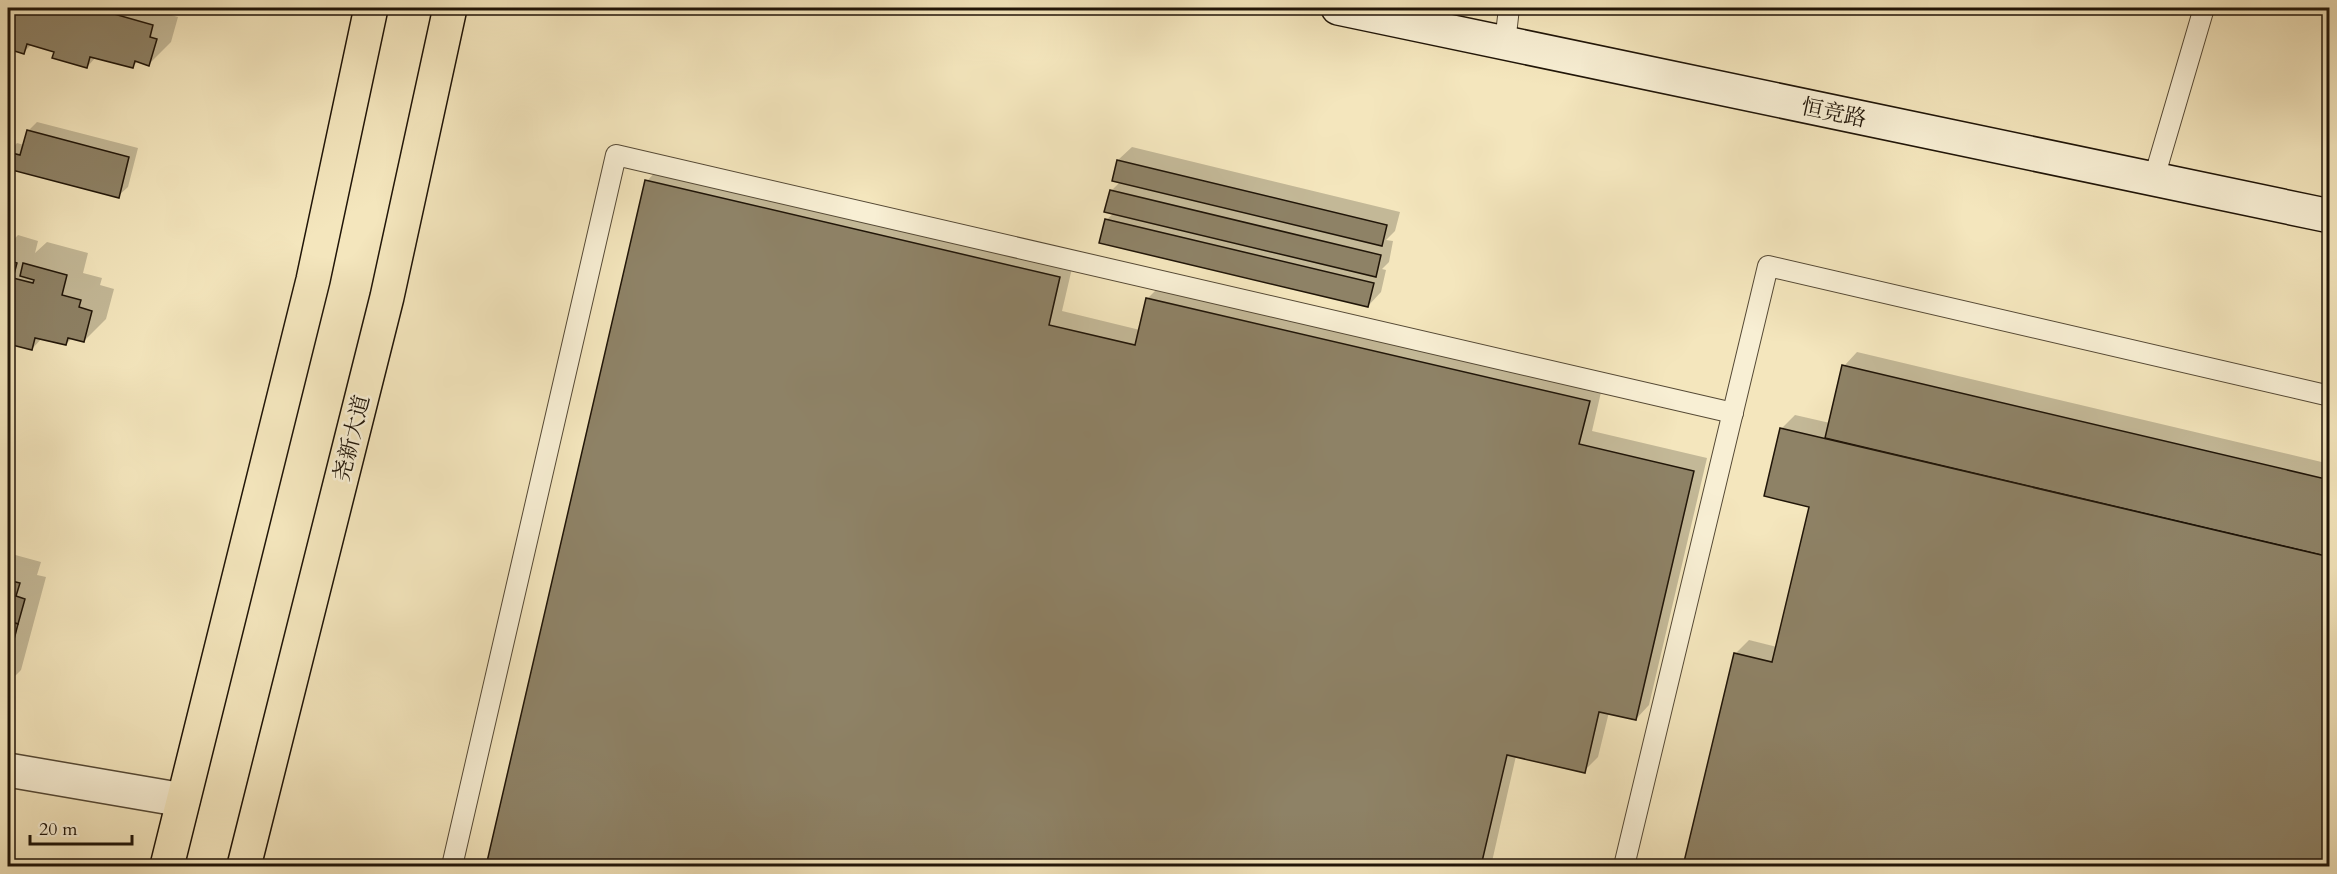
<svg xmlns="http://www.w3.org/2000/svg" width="2337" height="874" viewBox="0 0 2337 874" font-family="Cardo,'Noto Serif SC',serif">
<rect width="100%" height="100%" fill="#f4e6bd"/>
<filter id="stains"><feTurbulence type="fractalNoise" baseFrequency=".00333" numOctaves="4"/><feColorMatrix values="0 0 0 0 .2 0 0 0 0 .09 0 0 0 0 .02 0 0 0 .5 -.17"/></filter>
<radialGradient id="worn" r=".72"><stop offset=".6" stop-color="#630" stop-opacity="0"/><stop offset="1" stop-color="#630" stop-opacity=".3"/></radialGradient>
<g fill="#0003">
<polygon points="8,8 173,8 171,15 178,17 171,42 149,64 138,61 132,67 96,57 87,67 56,51 32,44 24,52 8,47"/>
<polygon points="37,122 138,148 128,187 118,196 8,167 8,153 17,143 24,145 28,131"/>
<polygon points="1132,147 1400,212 1395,231 1386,240 1393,241 1389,262 1382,269 1386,270 1381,292 1368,306 1106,220 1114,213 1111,191 1120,182 1118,160"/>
<polygon points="660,167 1073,264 1062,311 1140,330 1147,299 1161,285 1602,388 1592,431 1707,458 1649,705 1636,719 1609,712 1598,757 1584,771 1516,756 1491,866 487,866 647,181"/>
<polygon points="18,235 38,241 35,253 47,242 88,253 83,273 102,278 100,285 114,289 106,319 84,341 72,338 66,344 42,338 32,349 8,342 8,246"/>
<polygon points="1857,352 2330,464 2330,866 1684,866 1735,654 1749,640 1777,647 1810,506 1781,429 1795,415 1830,423 1844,366"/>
<polygon points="8,553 41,562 37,575 46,577 21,670 8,683"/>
</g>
<g fill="#8e8266" stroke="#201508" stroke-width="1.5">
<polygon points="8,8 115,8 114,14 153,25 150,37 157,39 149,66 135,61 133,68 90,57 87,68 52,58 54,52 27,44 24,54 8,49"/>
<polygon points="27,130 129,157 119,198 8,169 8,152 20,155"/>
<polygon points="1117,160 1387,225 1382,246 1112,181"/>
<polygon points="645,180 1060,277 1049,325 1135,345 1146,298 1590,401 1579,444 1694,471 1636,720 1599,712 1585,773 1507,755 1481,866 486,866"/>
<polygon points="1110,190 1381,255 1376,277 1104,212"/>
<polygon points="1105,219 1374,283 1368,307 1099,243"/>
<polygon points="8,260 17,263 13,278 33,283 34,280 20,276 23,263 67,275 62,295 81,300 79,307 92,311 84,342 68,338 66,345 35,338 32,350 8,344"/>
<polygon points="1842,365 2330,480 2330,557 1825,438"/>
<polygon points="1780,428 2330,557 2330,866 1683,866 1734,653 1772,662 1809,507 1764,496"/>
<polygon points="8,580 20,583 16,596 25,599 18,624 8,621"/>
<polygon points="8,621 18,624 8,663"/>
</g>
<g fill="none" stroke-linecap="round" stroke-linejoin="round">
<defs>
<g id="lane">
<polyline points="1505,43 1509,8"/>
<polyline points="2154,178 2204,8"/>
<polyline points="452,866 616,155 1733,413"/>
<polyline points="1624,866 1768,266 2330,396"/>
</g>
<polyline id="street" points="8,770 183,800"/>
<polyline id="secondary" points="1338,8 2330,216"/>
<g id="primary">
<polyline points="167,866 313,280 371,8"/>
<polyline points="244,866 387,297 450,8"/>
</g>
</defs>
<use href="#lane" stroke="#554935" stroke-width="22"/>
<use href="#street" stroke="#554935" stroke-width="36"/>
<use href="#secondary" stroke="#201508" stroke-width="36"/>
<use href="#primary" stroke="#201508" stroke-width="36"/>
<use href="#lane" stroke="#f8efd4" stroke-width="20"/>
<use href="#street" stroke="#f8efd4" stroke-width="33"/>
<use href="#secondary" stroke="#f8efd4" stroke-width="33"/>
<use href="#primary" stroke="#f4e6bd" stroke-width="33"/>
</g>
<g text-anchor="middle" stroke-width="5" stroke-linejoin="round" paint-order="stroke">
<g font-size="22" fill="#201508" stroke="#f8efd4">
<text transform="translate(1834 112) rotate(12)" y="8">恒竞路</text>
<text transform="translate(351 438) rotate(-76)" y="8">尧新大道</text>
</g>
</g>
<rect width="2337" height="874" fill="none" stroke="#f4e6bd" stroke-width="30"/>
<rect x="9" y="9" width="2319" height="856" fill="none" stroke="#201508" stroke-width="3"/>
<rect x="15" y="15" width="2307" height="844" fill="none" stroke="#201508" stroke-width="1.5"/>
<path d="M30 835v9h102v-9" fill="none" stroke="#201508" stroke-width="3"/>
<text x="39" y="835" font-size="18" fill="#201508" stroke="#f8efd4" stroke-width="4.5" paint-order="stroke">20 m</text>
<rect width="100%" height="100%" filter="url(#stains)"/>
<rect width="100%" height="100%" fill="url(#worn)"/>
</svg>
